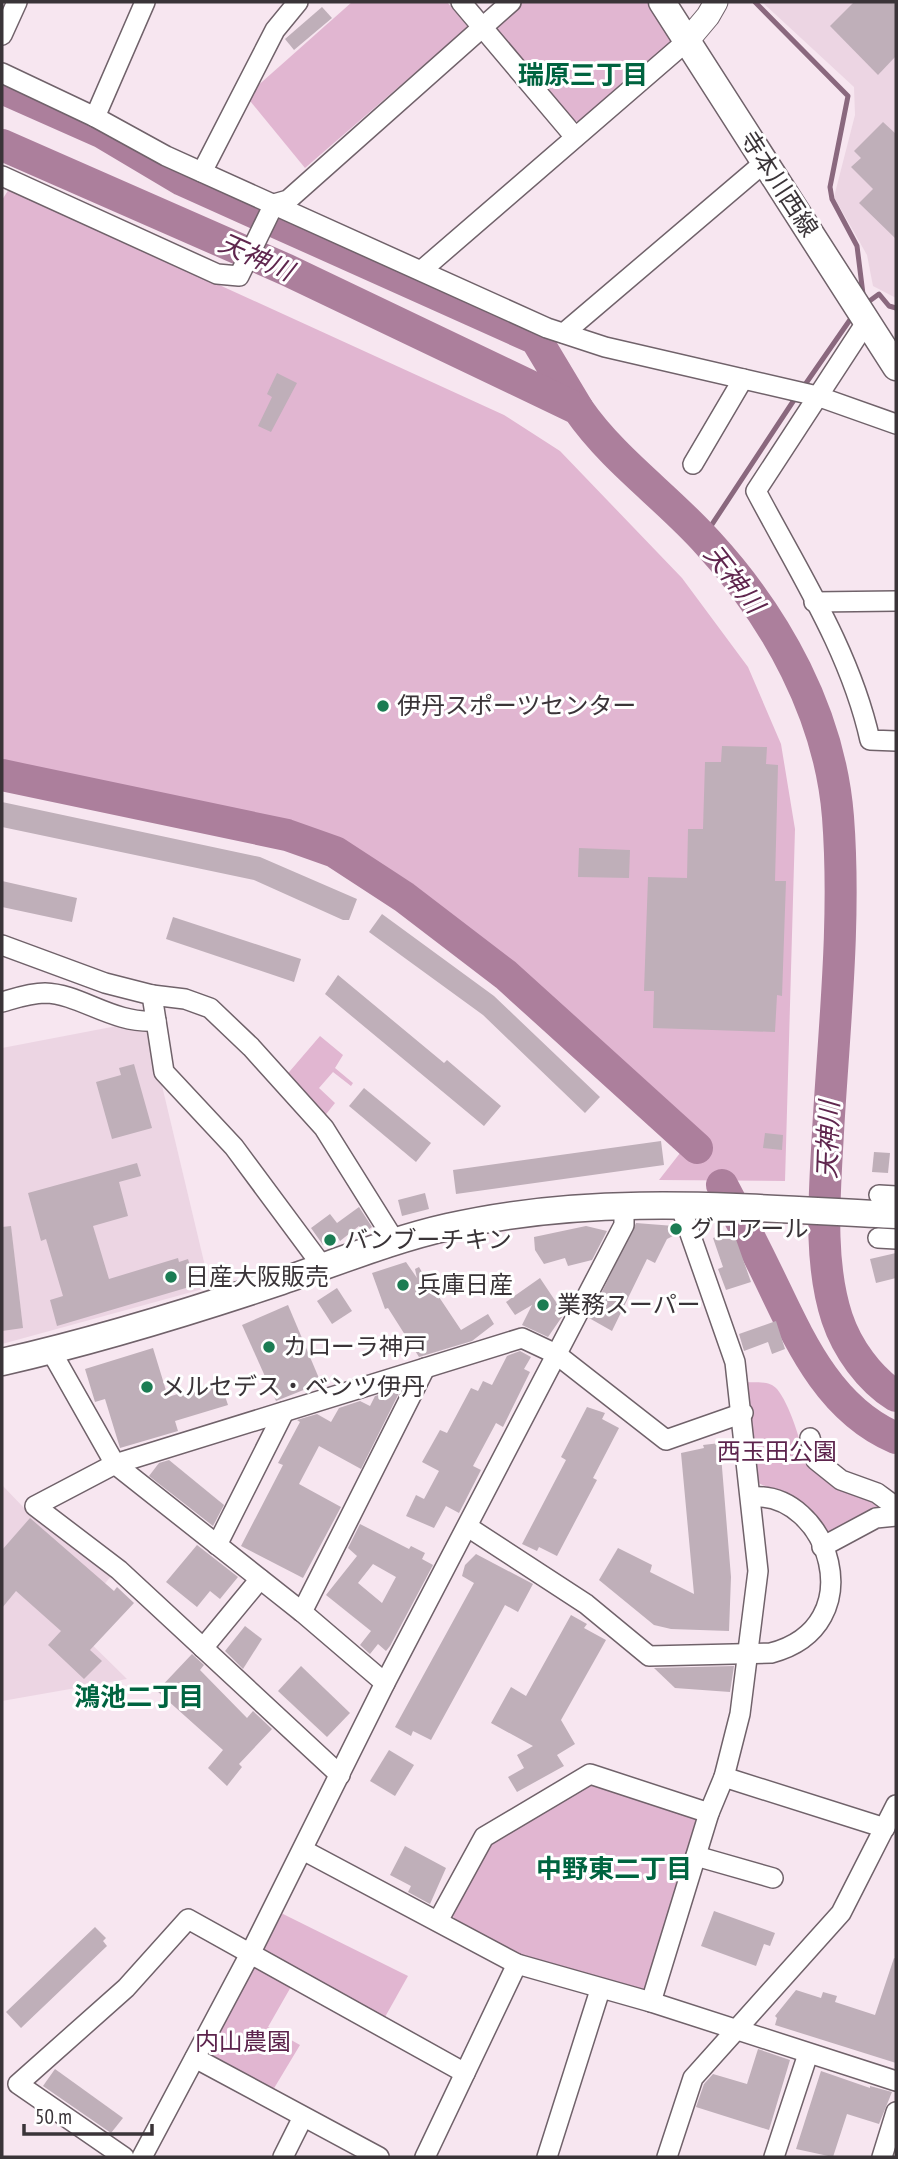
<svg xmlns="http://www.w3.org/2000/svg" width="898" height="2159" viewBox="0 0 898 2159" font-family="'PT Sans Narrow','Noto Sans JP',sans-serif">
<rect width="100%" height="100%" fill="#f7e6f0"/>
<g fill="#ecd5e3">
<polygon points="762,2 896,2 896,298 873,286 867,255 834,197 855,115 854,87"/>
<polygon points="122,1025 148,1027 210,1287 2,1344 2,1048"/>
<polygon points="2,1485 25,1509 112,1575 71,1624 127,1679 2,1701"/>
</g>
<g fill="#e1b6d1">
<polygon points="352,2 447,2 468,27 305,168 246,96"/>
<polygon points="523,2 658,2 673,26 672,45 582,121 573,121 496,33 499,22"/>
<polygon points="9,189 504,415 560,451 682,578 748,667 781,744 795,829 785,1181 659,1180 698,1130 542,987 410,882 343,840 291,821 2,761 2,200"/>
<polygon points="320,1036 343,1055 335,1068 353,1083 351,1086 333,1072 319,1088 335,1103 323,1118 284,1078"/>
<path d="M 745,1382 C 755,1383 769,1380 777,1389 C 789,1403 802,1443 804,1461 L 834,1488 L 865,1496 L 879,1507 L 866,1511 L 834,1534 C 811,1526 800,1504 780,1492 C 771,1487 763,1487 754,1480 Z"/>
<polygon points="587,1783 697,1814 701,1821 648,1990 643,1993 524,1959 456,1922 452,1914 491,1840"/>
<polygon points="279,1912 408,1976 385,2017 266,1953 262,1945"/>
<polygon points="259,1965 292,1985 268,2027 300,2045 273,2090 210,2057 208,2048 251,1969"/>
</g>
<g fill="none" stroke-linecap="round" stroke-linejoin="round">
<g stroke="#8a687e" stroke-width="5">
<polyline points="755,2 848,96 830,187 832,199 857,246 863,294"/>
<polyline points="864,305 879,294 889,306 896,308"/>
<polyline points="802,389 854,314"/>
<polyline points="703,538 796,397"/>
</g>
<g stroke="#ac7f9c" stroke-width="32">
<polyline points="2,88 103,133 182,180 536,339 578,409"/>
<path d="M 2,145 L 287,270 L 578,409 C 614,461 666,496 708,543 C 777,618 830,715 838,817 C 846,921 834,1028 828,1132 C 825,1191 818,1260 837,1318 C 847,1348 869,1379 896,1396"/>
<polyline points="2,775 287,835 335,852 404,897 506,975 697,1148"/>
<path d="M 722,1185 C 738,1215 754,1246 769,1277 C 799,1339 828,1409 896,1438"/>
</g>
</g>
<g fill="#bfafb9" fill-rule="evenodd">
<polygon points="854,2 896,2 896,56 878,75 830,26"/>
<polygon points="322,7 332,18 294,50 285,39"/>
<polygon points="883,122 896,134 896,239 859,203 873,189 851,167 861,158 854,151"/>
<polygon points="277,373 297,383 271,432 258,426 272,397 267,394"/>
<polygon points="722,746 767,747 766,764 778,765 775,881 786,881 782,996 777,995 775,1032 653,1028 654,991 644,991 648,877 687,878 688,829 703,829 705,762 721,762"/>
<polygon points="2,802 260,857 357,899 349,920 343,920 254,880 2,827"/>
<polygon points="579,848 630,850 629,878 578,877"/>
<polygon points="2,881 77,898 72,922 2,907"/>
<polygon points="382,914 494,996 600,1097 585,1113 483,1015 369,932"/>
<polygon points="173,917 301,959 294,982 166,939"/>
<polygon points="338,975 444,1063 447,1060 501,1106 484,1126 325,994"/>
<polygon points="134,1064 152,1128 112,1139 96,1082 121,1075 119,1068"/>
<polygon points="364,1088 431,1143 416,1162 349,1106"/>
<polygon points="765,1133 783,1135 782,1150 763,1148"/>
<polygon points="661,1141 664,1165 456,1194 453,1170"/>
<polygon points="874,1152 890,1153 888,1173 872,1172"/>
<polygon points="137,1163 141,1176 119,1182 128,1216 93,1226 109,1279 178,1258 179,1262 188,1259 196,1285 57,1326 50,1300 63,1296 46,1239 41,1241 28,1193"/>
<polygon points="425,1193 429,1209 402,1216 398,1200"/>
<polygon points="359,1207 372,1227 364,1233 359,1226 340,1241 337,1236 323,1245 311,1228 330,1214 337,1223"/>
<polygon points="636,1223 674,1226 677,1234 667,1239 655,1263 647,1259 612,1331 589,1318"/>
<polygon points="11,1226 23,1328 2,1331 2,1227"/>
<polygon points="586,1226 607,1231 592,1260 568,1266 565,1258 544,1264 535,1250 534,1237"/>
<polygon points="733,1231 751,1282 726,1290 718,1269 723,1267 713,1238"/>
<polygon points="896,1253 896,1278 876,1283 870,1259"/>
<polygon points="406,1262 417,1278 415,1269 419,1267 437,1298 439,1297 461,1330 488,1314 494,1324 472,1341 419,1357 388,1308 385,1309 372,1273"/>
<polygon points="540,1278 564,1314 548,1337 522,1325 532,1305 515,1315 506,1302"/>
<polygon points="337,1288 352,1311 332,1324 317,1301"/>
<polygon points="288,1305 321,1383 276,1401 242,1325"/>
<polygon points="776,1321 785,1349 772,1354 768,1342 744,1351 739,1334"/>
<polygon points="153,1348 168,1397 220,1381 228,1405 175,1421 178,1431 120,1448 105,1399 95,1402 85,1369"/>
<polygon points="520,1351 531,1357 524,1369 530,1372 503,1427 496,1423 473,1466 481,1470 459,1513 446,1506 434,1528 406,1516 416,1495 424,1499 439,1471 422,1462 440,1430 447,1433 471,1388 478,1391 483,1381 492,1385 507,1356"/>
<polygon points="397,1390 400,1391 361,1469 319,1446 299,1484 341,1507 303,1578 241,1546 283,1465 278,1463 300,1422 297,1420 317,1414 331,1422 339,1408 360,1401 370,1406 375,1396"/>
<polygon points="587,1407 605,1413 602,1419 619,1428 593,1478 597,1480 557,1556 539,1547 537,1551 522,1544 566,1460 561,1457"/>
<polygon points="720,1443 731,1577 729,1631 671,1629 654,1625 599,1580 618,1548 652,1565 650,1572 694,1594 681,1453 704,1448 703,1445"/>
<polygon points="169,1460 224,1505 213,1526 149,1476 159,1463"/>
<polygon points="30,1518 114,1591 117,1587 134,1603 90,1650 102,1661 84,1679 48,1645 61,1631 16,1591 2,1608 2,1550"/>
<path d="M 360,1524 L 409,1549 L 411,1546 L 425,1553 L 422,1559 L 433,1565 L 390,1646 L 386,1651 L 378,1644 L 370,1654 L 360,1645 L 371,1631 L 326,1595 L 357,1556 L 348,1548 ZM 373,1564 L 396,1577 L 382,1603 L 358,1583 Z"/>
<polygon points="197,1545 238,1577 220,1599 210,1591 197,1607 166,1582"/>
<polygon points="476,1554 533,1584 518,1612 505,1605 431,1740 413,1731 411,1736 395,1727 474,1583 462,1576 465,1565"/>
<polygon points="571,1615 587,1624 584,1628 606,1640 561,1720 575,1744 557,1755 564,1766 517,1792 508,1777 524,1768 517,1755 533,1746 491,1723 511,1687 526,1696"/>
<polygon points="245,1626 262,1639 243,1669 225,1651"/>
<polygon points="192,1654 204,1665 200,1670 247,1718 253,1711 272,1729 239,1764 242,1767 227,1786 208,1768 223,1750 157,1691"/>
<polygon points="301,1666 350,1713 327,1737 278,1691"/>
<polygon points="734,1666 730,1692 675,1688 654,1668"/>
<polygon points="389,1750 414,1765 395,1796 370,1781"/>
<polygon points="405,1846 446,1868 430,1904 408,1892 411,1886 390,1875"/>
<polygon points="714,1911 775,1933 770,1946 764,1944 756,1966 701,1946"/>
<polygon points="95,1927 106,1938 103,1941 107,1946 21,2028 6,2012"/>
<polygon points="894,1958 896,1959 896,2063 775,2025 777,2018 775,2016 796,1990 821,1998 823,1992 837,1996 835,2002 875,2015"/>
<polygon points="758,2049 790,2060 769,2130 696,2107 704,2084 713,2074 747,2084"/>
<polygon points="55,2069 123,2118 111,2133 43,2086"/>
<polygon points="821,2071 870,2088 870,2086 892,2092 879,2124 847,2114 833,2157 796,2149"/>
</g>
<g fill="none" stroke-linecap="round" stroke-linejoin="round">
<defs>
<g id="minor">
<polyline points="461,2 575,137"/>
<polyline points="2,35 17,2"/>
<polyline points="2,73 95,117 166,156 547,328 605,347 817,396 896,424"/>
<polyline points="95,117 145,2"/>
<polyline points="202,172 275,30 298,2"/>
<polyline points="2,176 217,274 239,276 274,204 288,200 511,2"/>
<polyline points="422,270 687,41"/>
<path d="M 867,321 L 756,491 C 798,571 850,650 870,740 L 896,741"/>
<polyline points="564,333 765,162"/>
<polyline points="693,464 743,379"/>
<polyline points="814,602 896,601"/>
<polyline points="2,945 105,983 152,995 164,1072 234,1147 323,1267"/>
<polyline points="152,995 185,999 210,1008 251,1047 324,1128 396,1243"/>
<path d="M 2,1002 C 16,998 30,993 45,993 C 81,994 112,1024 156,1021"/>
<polyline points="879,1195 896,1196"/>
<polyline points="878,1238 896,1239"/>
<polyline points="51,1351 115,1464 302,1612 385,1683"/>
<polyline points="810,1438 816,1460 841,1480 877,1493 896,1507"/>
<path d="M 468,1527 L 586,1604 L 649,1656 L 771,1653 C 874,1626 828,1490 751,1497"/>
<polyline points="217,1545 284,1412"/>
<polyline points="822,1547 876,1518 896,1516"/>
<polyline points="302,1612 425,1368"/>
<polyline points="203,1648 260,1579"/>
<polyline points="340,1775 119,1570 35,1506 115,1464 522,1338 556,1354 666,1440 743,1413"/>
<polyline points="724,1777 885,1828"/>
<polyline points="303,1850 517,1964 651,2002 896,2081"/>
<polyline points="696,1856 773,1878"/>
<polyline points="438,1921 484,1837 590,1774 709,1813"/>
<polyline points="651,2002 709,1813 724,1777 740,1714 758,1571 735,1362 680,1205"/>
<polyline points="195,2058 379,2157"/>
<polyline points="124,2157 18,2084 126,1988 188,1919 465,2073"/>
<polyline points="142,2157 250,1954 385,1683 624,1225 624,1204"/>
<polyline points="283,2157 303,2117"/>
<polyline points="425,2157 517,1964"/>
<polyline points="547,2157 600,1990"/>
<polyline points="667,2157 693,2078 841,1913 896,1805"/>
<polyline points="774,2157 808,2054"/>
<polyline points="882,2157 896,2112"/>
</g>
<polyline id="tertiary" points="687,41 708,16 716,2"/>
<g id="secondary">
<polyline points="662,2 896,367"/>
<path d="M 2,1362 C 95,1341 186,1313 276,1283 C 333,1264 390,1240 448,1227 C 596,1193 746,1208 896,1215"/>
</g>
</defs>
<use href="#minor" stroke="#70626a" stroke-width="22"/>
<use href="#tertiary" stroke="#70626a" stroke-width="25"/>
<use href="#secondary" stroke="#70626a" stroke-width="29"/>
<use href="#minor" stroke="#fff" stroke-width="19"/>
<use href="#tertiary" stroke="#fff" stroke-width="23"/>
<use href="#secondary" stroke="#fff" stroke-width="26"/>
</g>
<g fill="#1b7c53" stroke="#fff" stroke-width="2.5">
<circle cx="383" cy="706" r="7"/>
<circle cx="676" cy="1229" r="7"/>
<circle cx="330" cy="1240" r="7"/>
<circle cx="171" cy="1277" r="7"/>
<circle cx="403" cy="1285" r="7"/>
<circle cx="543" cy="1305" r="7"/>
<circle cx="269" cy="1347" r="7"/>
<circle cx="147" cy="1387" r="7"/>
</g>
<g text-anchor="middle" stroke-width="6" stroke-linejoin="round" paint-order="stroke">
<g font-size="24" fill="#3a3438" stroke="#fff">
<text transform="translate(779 184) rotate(57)" y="8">寺本川西線</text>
</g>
<g font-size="24" fill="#3a3438" stroke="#fff" text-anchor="start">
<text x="397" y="714">伊丹スポーツセンター</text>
<text x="690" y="1237">グロアール</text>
<text x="344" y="1248">バンブーチキン</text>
<text x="185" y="1285">日産大阪販売</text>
<text x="417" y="1293">兵庫日産</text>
<text x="557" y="1313">業務スーパー</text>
<text x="283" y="1355">カローラ神戸</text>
<text x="161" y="1395">メルセデス・ベンツ伊丹</text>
</g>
<g font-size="24" fill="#5d244d" stroke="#fff">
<text x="777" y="1460">西玉田公園</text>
<text x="243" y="2050">内山農園</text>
</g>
<g font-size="26" font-weight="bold" fill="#006440" stroke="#fff">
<text x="583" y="84">瑞原三丁目</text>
<text x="139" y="1706">鴻池二丁目</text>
<text x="614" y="1878">中野東二丁目</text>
</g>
<g font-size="26" font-style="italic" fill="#5f264e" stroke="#fff">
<text transform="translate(256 257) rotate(24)" y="9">天神川</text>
<text transform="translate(734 579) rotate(52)" y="9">天神川</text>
<text transform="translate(828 1140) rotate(-88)" y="9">天神川</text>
</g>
</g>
<rect width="898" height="2159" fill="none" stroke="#3a3438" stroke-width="7"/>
<path d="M24 2124v10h128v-10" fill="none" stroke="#3a3438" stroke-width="3.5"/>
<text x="35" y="2124" font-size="21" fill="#3a3438" stroke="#ffffff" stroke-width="5" paint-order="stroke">50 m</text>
</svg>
